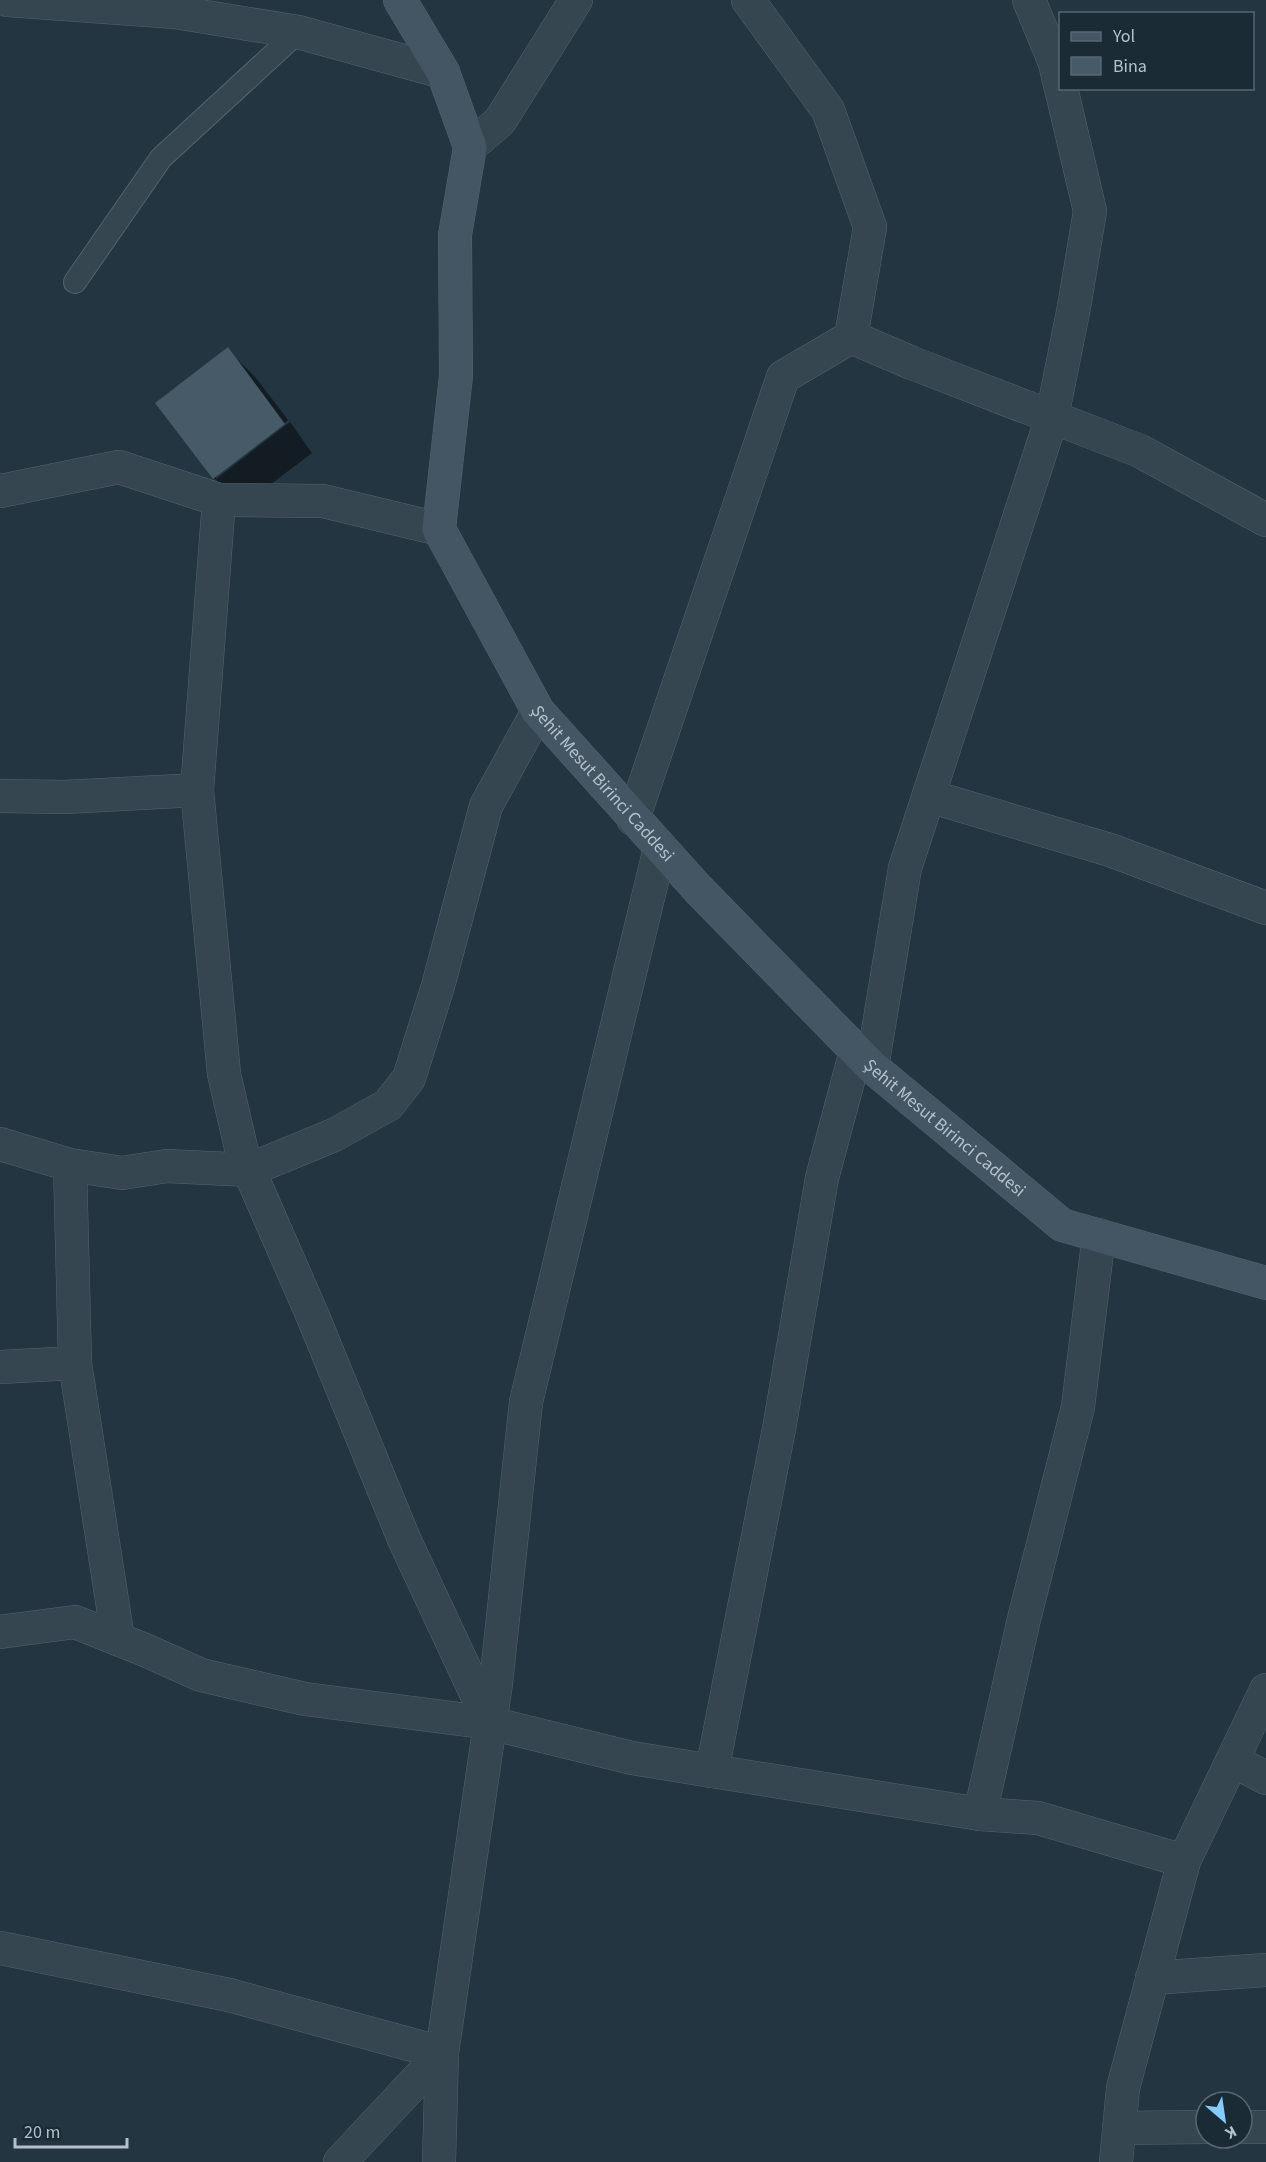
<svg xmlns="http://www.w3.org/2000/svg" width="1266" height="2162" viewBox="0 0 1266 2162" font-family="'Source Sans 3',sans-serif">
<rect width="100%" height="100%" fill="#223541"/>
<polygon fill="#0007" points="227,349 256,378 288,420 216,475 216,479 290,422 312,453 242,506 214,478"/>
<polygon fill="#465b67" points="228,347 285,424 213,479 155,403"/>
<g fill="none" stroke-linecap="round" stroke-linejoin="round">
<defs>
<polyline id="lane" points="75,282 161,158 298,32"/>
<g id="street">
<polyline points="8,0 175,12 298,32 443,72"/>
<polyline points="748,0 828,110 870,227 851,337 912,363 1140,451 1266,520"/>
<polyline points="1029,0 1055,63 1060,85"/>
<polyline points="470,147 500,121 576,0"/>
<polyline points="0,491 119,467 219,500 323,501 439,529"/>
<polyline points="219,500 197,790 224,1074 242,1152 249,1170 311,1312 404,1539 490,1723"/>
<polyline points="0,796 65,797 197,790"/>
<polyline points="929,796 1110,850 1266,908"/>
<polyline points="633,819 783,377 851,337"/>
<polyline points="872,1067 905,868 1052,417 1074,307 1090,211 1061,88"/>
<polyline points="0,1144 70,1165 122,1173 167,1166 249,1170 334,1135 388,1105 409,1078 438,986 486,806 538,711"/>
<polyline points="70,1165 75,1363 118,1639"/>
<polyline points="0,1367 75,1363"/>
<polyline points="0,1632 75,1622 145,1650 201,1675 305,1699 490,1723 632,1758 712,1771 980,1814 1038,1818 1184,1861"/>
<polyline points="1234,1761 1266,1778"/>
<polyline points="712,1771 779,1429 822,1178 856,1051"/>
<polyline points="980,1814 1024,1619 1078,1407 1099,1235"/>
<polyline points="0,1948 229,1995 442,2053 340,2162"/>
<polyline points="1152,1978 1266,1970"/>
<polyline points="1242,2127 1266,2127"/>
<polyline points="1119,2128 1206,2127"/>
<polyline points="439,2162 442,2053 496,1683 526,1402 660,848"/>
<polyline points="1116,2162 1123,2088 1184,1861 1266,1690"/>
</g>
<g id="secondary">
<path id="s1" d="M 400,0 L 443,72 L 470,147 L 455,235 L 456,376 L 439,529 L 538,711 L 698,889 L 872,1067 L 1062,1225 L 1266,1283"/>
</g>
</defs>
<use href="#lane" stroke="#54646e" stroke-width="24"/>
<use href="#street" stroke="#54646e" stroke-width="34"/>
<use href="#secondary" stroke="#54646e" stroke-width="34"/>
<use href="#lane" stroke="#364651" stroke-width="22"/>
<use href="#street" stroke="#364651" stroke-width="33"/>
<use href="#secondary" stroke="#445664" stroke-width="33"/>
</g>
<g text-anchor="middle" stroke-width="4.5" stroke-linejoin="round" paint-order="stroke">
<g font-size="18" fill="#b3c1cb" stroke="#1b2b36">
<text dy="6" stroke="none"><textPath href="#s1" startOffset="852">Şehit Mesut Birinci Caddesi</textPath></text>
<text dy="6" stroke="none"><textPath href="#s1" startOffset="1338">Şehit Mesut Birinci Caddesi</textPath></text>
</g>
</g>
<rect x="1059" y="12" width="195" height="78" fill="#1b2b36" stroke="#586772" stroke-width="1.5"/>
<rect x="1071" y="32" width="30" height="9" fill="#445664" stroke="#586772" stroke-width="1.5"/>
<text x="1113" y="42" font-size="18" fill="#b3c1cb">Yol</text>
<rect x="1071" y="57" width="30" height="18" fill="#465b67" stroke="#586772" stroke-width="1.5"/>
<text x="1113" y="72" font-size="18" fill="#b3c1cb">Bina</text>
<g transform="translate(1224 2120) rotate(151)"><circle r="28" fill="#1b2b36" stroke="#586772" stroke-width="1.5"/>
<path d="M0-4.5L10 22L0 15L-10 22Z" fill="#84cbff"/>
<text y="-9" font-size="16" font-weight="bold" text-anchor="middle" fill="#b3c1cb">K</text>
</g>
<path d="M15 2138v9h112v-9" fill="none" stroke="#b3c1cb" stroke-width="3"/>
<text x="24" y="2138" font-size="18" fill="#b3c1cb" stroke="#1b2b36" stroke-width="4.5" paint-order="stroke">20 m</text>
</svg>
